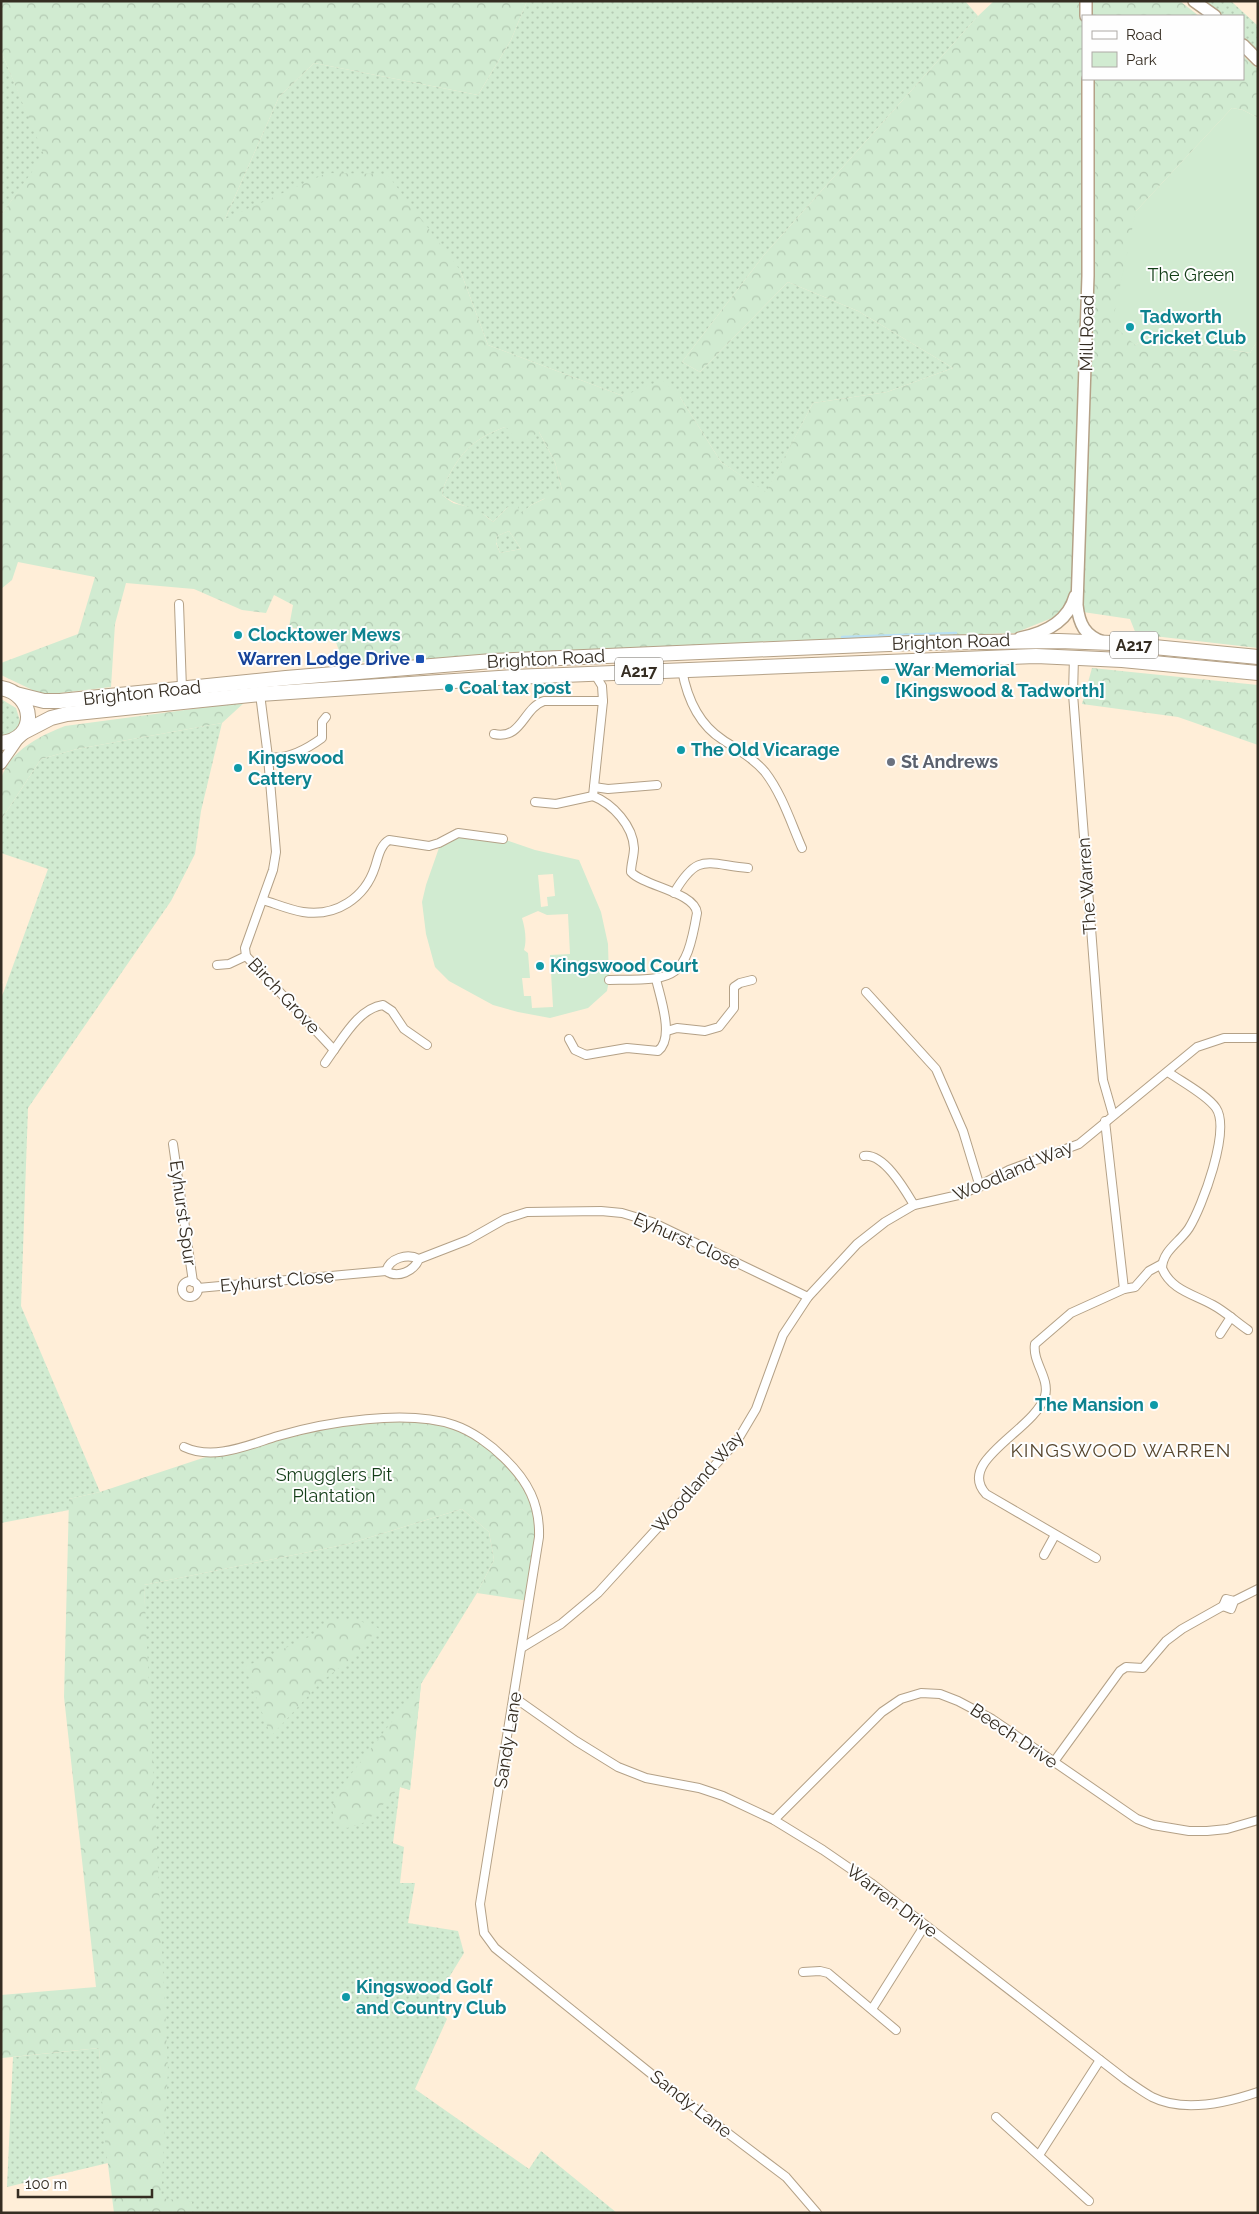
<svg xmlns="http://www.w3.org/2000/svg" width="1259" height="2214" viewBox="0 0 1259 2214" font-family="Raleway,sans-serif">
<defs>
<pattern id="grass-dots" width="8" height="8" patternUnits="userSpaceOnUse" patternTransform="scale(1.25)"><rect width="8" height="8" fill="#d1ebd1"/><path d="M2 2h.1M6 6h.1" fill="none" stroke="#b4cab3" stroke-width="1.8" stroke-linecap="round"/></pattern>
<pattern id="forest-crowns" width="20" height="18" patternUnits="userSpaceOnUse" patternTransform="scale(1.25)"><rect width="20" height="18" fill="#d1ebd1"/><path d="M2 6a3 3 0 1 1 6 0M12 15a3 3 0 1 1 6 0" fill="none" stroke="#b4cab3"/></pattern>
</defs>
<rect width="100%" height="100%" fill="#ffeed8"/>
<g fill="url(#grass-dots)">
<polygon points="527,1 965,1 978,16 764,255 682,362 700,372 788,282 858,311 953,368 887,392 813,403 766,493 721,462 680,397 623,396 488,345 460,270 225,219 279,97 314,63 478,95 511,40"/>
<polygon points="1194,1 1231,1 1258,26 1258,60 1243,45 1243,16 1215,16"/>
<polygon points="1,51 45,155 1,215"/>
<path d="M 505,427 L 539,432 L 555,462 L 562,490 L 531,505 L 519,516 L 508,507 L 493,522 C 474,504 461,509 442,495 C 443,486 447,479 452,470 C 466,446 479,437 505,427 Z"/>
<polygon points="509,531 521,549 500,553 496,542 497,536"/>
<polygon points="1,699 16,708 21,724 19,729 1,738"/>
<polygon points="222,723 201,811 195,854 171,901 28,1108 21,1306 100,1492 69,1499 69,1510 1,1523 1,999 48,869 1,853 1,820 41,759 77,749"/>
<polygon points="462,1509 489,1532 494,1560 477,1593 421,1684 410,1790 400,1787 393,1843 404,1847 400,1883 415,1883 408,1923 458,1931 464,1953 440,1992 439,2011 447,2019 415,2089 529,2169 541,2151 617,2213 160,2213 144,1585 348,1544"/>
<polygon points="99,2048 108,2163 7,2187 13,2057"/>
</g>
<g fill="url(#forest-crowns)" fill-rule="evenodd">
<path d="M 1,1 L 527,1 L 511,40 L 478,95 L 314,63 L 279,97 L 225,219 L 327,173 L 387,174 L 460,270 L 488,345 L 623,396 L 662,380 L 680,397 L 721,462 L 766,492 L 813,403 L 887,392 L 953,368 L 858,311 L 788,282 L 700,372 L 682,362 L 764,255 L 978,16 L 994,1 L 1180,1 L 1199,16 L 1083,16 L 1083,79 L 1243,79 L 1243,56 L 1258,69 L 1258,118 L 1243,110 L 1232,108 L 1136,211 L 1135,345 L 1151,336 L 1250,353 L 1258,340 L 1258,648 L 1136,634 L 1130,619 L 1083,612 L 1075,598 L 1052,618 L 1015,633 L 778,641 L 343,663 L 332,630 L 312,632 L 289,627 L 293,605 L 274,595 L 266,613 L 242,610 L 194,589 L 126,583 L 115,624 L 111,687 L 43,695 L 1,675 L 1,663 L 78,634 L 95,577 L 18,562 L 12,580 L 1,589 L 1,215 L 44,155 L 1,51 ZM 505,427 L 510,430 L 513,439 L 525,441 L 539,432 L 555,462 L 562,490 L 549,490 L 544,499 L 531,505 L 519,515 L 518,505 L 508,507 L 493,522 L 477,509 L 453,503 L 442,495 C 443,486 447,479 452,470 C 466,446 479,437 505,427 ZM 509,531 L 521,549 L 500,553 L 496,543 L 497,536 Z"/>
<polygon points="1092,668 1258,685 1258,745 1178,717 1082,704"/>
<path d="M 245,702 L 222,723 L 77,749 L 41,759 L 1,820 C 1,809 0,785 2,776 C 11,750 42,735 65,726 Z"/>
<polygon points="419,1418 464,1429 520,1473 539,1513 529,1601 477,1593 494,1560 489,1532 462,1509 348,1544 144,1585 168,2070 161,2198 192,2202 192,2213 114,2213 104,2133 99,2048 2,2058 1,2052 1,1995 96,1987 64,1697 69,1499 100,1492 221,1452 343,1421"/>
<polygon points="357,1620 379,1628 352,1658 322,1681 271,1736 245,1667 313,1635 331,1621"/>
<polygon points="421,1684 410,1790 400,1787 366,1822 347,1828 334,1821 332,1806 341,1787"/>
</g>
<g fill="#d1ebd1" fill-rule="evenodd">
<polygon points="1232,108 1243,110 1258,118 1258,340 1250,353 1152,336 1135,345 1112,324 1136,211"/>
<path d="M 458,833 L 503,839 L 535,850 L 579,860 L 601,912 L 608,944 L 609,980 L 607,991 L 588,1008 L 550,1018 L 518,1012 L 493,1005 L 449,981 L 435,967 L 426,934 L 422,902 L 426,885 L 440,845 ZM 553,874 L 555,896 L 547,897 L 548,906 L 541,907 L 538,875 ZM 538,911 L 547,915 L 568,914 L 570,954 L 550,955 L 553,1007 L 532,1008 L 531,996 L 524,996 L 522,978 L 530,978 L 528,953 L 524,950 C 527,940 525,928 522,918 Z"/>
</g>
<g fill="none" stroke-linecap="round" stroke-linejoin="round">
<polyline stroke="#b8dff2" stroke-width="2.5" points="842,637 956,633"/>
<defs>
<g id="minor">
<polyline points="179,604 182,689"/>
<polyline points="1074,657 1073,694 1100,1045 1103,1080 1113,1115"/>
<path d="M 682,670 C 687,698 698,724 723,740 C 738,750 753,758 765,772 C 782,794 791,823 802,848"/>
<path d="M 594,673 L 602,686 L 603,701 L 593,796 C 613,804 633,826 634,848 C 634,856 631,864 631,872 C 643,886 695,892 697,913 C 685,983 674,979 609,980"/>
<path d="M 260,694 L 268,757 L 276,852 L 273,870 L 245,948 L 246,956 L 334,1050 C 346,1033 361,1008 383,1005 L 392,1011 L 404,1029 L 427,1045"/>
<path d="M 494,734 C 522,740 523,708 544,701 L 603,701"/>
<path d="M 268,757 C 287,760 307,749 322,738 L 322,722 L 326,717"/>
<polyline points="594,787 608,789 657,785"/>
<polyline points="535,802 556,804 593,796"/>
<path d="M 674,893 C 698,852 706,864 748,868"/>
<path d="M 263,900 C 276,904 290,910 303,912 C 336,917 365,898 375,867 C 378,858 380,845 389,840 L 429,846 L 439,843 L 458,833 L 503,839"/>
<polyline points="217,965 229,964 246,956"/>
<polyline points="866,992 936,1069 963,1131 980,1187"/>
<polyline points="667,1031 677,1028 705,1031 719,1027 734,1008 734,987 740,983 752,980"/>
<path d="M 569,1039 L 575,1050 L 586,1055 L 627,1048 L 658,1051 C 675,1038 660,997 656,979"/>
<polyline points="325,1063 334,1050"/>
<path d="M 1168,1072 C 1182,1082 1207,1095 1216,1108 C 1231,1130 1202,1207 1189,1228 C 1180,1242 1163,1250 1162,1268 C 1171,1290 1193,1294 1213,1305 C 1226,1312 1236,1322 1248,1330"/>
<polyline points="1105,1121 1124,1289"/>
<polyline points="173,1144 193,1282"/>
<path d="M 864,1156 C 884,1153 905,1190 914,1205"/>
<path d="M 419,1259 C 407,1253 390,1258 386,1271 C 398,1279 414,1271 419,1259 L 468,1240 L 505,1219 L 527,1212 L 601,1211 L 622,1213 L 652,1222 L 808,1297"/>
<circle cx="190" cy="1289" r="8"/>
<polyline points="198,1288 386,1271"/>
<polyline points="1220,1334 1231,1317"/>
<path d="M 184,1447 C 214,1461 248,1445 278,1436 C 326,1422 407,1409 454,1425 C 472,1431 491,1445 504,1458 C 528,1481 540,1504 539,1537 L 480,1904 L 484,1933 L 495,1948 L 680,2097 L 786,2177 L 817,2213"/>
<polyline points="1044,1555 1055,1535"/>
<path d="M 1096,1558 L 986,1494 C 955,1461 1035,1430 1045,1396 C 1050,1378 1032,1362 1035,1344 L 1071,1313 L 1124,1289 L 1135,1287 L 1149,1271 L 1162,1264"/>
<polyline points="1234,1601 1226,1599 1223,1606 1231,1609 1234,1601 1258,1589"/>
<polyline points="523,1647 561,1624 598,1593 737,1441 756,1409 783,1335 808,1297 857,1244 885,1222 914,1205 963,1194 1009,1170 1079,1144 1197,1047 1224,1038 1258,1038"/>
<path d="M 515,1698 L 576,1741 L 618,1767 L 646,1778 L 699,1788 L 723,1796 L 774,1820 L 823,1850 L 871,1883 L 1126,2080 C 1135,2086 1143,2092 1152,2097 C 1184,2113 1226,2103 1258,2092"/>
<polyline points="1053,1763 1120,1671 1126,1667 1143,1668 1166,1641 1182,1629 1223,1606"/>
<polyline points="774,1820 882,1712 901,1699 921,1693 940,1694 958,1701 992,1719 1137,1819 1153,1825 1189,1831 1207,1831 1227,1829 1258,1820"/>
<polyline points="803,1972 820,1971 828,1973 896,2030"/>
<polyline points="872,2009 925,1925"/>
<polyline points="996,2117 1089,2201"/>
<polyline points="1039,2155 1100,2060"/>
</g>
<polyline id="tertiary" points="1,764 19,738"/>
<g id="secondary">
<polyline points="1086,1 1086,16"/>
<polyline points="1194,1 1215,16"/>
<polyline points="1243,45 1258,60"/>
<path d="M 1088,79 L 1088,276 L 1077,605 C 1079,624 1085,636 1103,642"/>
<path d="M 1020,638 C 1045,633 1068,622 1075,596"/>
</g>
<g id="trunk">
<path d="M 1,688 C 35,694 39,739 1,743"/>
<polyline points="16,694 44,701 60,701 286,678 492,661 912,643 1059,641 1112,643 1258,657"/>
<polyline points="24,732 51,718 67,714 260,694 513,677 1036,656 1122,660 1258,673"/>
</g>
</defs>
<use href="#minor" stroke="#b4a187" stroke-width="10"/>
<use href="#tertiary" stroke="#b4a187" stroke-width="12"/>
<use href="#secondary" stroke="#b4a187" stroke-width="14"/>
<use href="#trunk" stroke="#b4a187" stroke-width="16"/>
<use href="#minor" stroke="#fff" stroke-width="8"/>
<use href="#tertiary" stroke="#fff" stroke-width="10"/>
<use href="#secondary" stroke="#fff" stroke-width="11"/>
<use href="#trunk" stroke="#fff" stroke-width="14"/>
</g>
<g fill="#0f9aa8" stroke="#fefefe" stroke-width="2">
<circle cx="1130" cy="327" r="5"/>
<circle cx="238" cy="635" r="5"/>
<circle cx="885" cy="680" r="5"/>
<circle cx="449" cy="688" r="5"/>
<circle cx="681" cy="750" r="5"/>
<circle cx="238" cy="768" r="5"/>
<circle cx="540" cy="966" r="5"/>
<circle cx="1154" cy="1405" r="5"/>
<circle cx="346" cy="1997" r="5"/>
</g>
<rect fill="#1a4fb4" stroke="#fefefe" stroke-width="2" x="415" y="654" width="10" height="10" rx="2.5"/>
<circle fill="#6b7280" stroke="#fefefe" stroke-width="2" cx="891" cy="762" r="5"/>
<g text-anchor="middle" stroke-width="4" stroke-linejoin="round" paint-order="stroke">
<g fill="#fefefe" stroke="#716c64" stroke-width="1">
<rect x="1110" y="631.5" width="48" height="27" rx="4"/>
<rect x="615" y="657.5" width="48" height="27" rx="4"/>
</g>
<g font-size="16" font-weight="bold" fill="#352d22">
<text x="1134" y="651">A217</text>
<text x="639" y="677">A217</text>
</g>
<g font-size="18" fill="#143e18" stroke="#fefefe">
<text x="1191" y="281">The Green</text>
<text x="334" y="1481">Smugglers Pit<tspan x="334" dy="21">Plantation</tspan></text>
</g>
<g font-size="18" font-weight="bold" fill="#0d838f" stroke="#fefefe" text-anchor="start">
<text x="1140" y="323">Tadworth<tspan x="1140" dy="21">Cricket Club</tspan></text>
<text x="248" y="641">Clocktower Mews</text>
<text x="895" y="676">War Memorial<tspan x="895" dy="21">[Kingswood &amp; Tadworth]</tspan></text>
<text x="459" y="694">Coal tax post</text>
<text x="691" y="756">The Old Vicarage</text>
<text x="248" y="764">Kingswood<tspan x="248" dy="21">Cattery</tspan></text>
<text x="550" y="972">Kingswood Court</text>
<text x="1144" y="1411" text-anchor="end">The Mansion</text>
<text x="356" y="1993">Kingswood Golf<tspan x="356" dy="21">and Country Club</tspan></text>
</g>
<g font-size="18" fill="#352d22" stroke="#fefefe">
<text transform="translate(1087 333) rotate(-89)" y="6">Mill Road</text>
<text transform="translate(951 642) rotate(-2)" y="6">Brighton Road</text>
<text transform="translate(546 659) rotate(-3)" y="6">Brighton Road</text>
<text transform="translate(142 693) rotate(-6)" y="6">Brighton Road</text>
<text transform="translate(1087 886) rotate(-94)" y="6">The Warren</text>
<text transform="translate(284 996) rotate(47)" y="6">Birch Grove</text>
<text transform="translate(1013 1171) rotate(-23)" y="6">Woodland Way</text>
<text transform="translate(183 1213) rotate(82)" y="6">Eyhurst Spur</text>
<text transform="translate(687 1241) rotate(24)" y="6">Eyhurst Close</text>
<text transform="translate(277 1281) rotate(-5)" y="6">Eyhurst Close</text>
<text transform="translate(698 1482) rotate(-49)" y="6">Woodland Way</text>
<text transform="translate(1014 1736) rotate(34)" y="6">Beech Drive</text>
<text transform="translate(508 1740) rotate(-81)" y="6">Sandy Lane</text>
<text transform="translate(892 1901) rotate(37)" y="6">Warren Drive</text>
<text transform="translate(691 2104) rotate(38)" y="6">Sandy Lane</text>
</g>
<g font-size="18" font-weight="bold" fill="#164399" stroke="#fefefe" text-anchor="end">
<text x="410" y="665">Warren Lodge Drive</text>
</g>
<g font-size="18" font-weight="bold" fill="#5b616d" stroke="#fefefe" text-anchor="start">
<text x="901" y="768">St Andrews</text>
</g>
<g font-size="19" letter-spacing="1" fill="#57472f" stroke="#fefefe">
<text x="1121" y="1457">KINGSWOOD WARREN</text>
</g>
</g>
<rect width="1259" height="2214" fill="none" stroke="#352d22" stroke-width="5"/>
<rect x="1082" y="15" width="162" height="65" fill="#fefefe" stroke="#aeaaa6"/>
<rect x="1092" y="31" width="25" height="8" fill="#ffffff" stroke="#aeaaa6"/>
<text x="1126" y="40" font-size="15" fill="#352d22">Road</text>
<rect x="1092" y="52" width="25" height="15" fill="#d1ebd1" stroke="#aeaaa6"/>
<text x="1126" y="65" font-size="15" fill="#352d22">Park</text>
<path d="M18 2189v8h134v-8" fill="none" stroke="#352d22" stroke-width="2.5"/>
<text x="25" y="2189" font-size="15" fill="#352d22" stroke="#fefefe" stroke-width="4" paint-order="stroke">100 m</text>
</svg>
